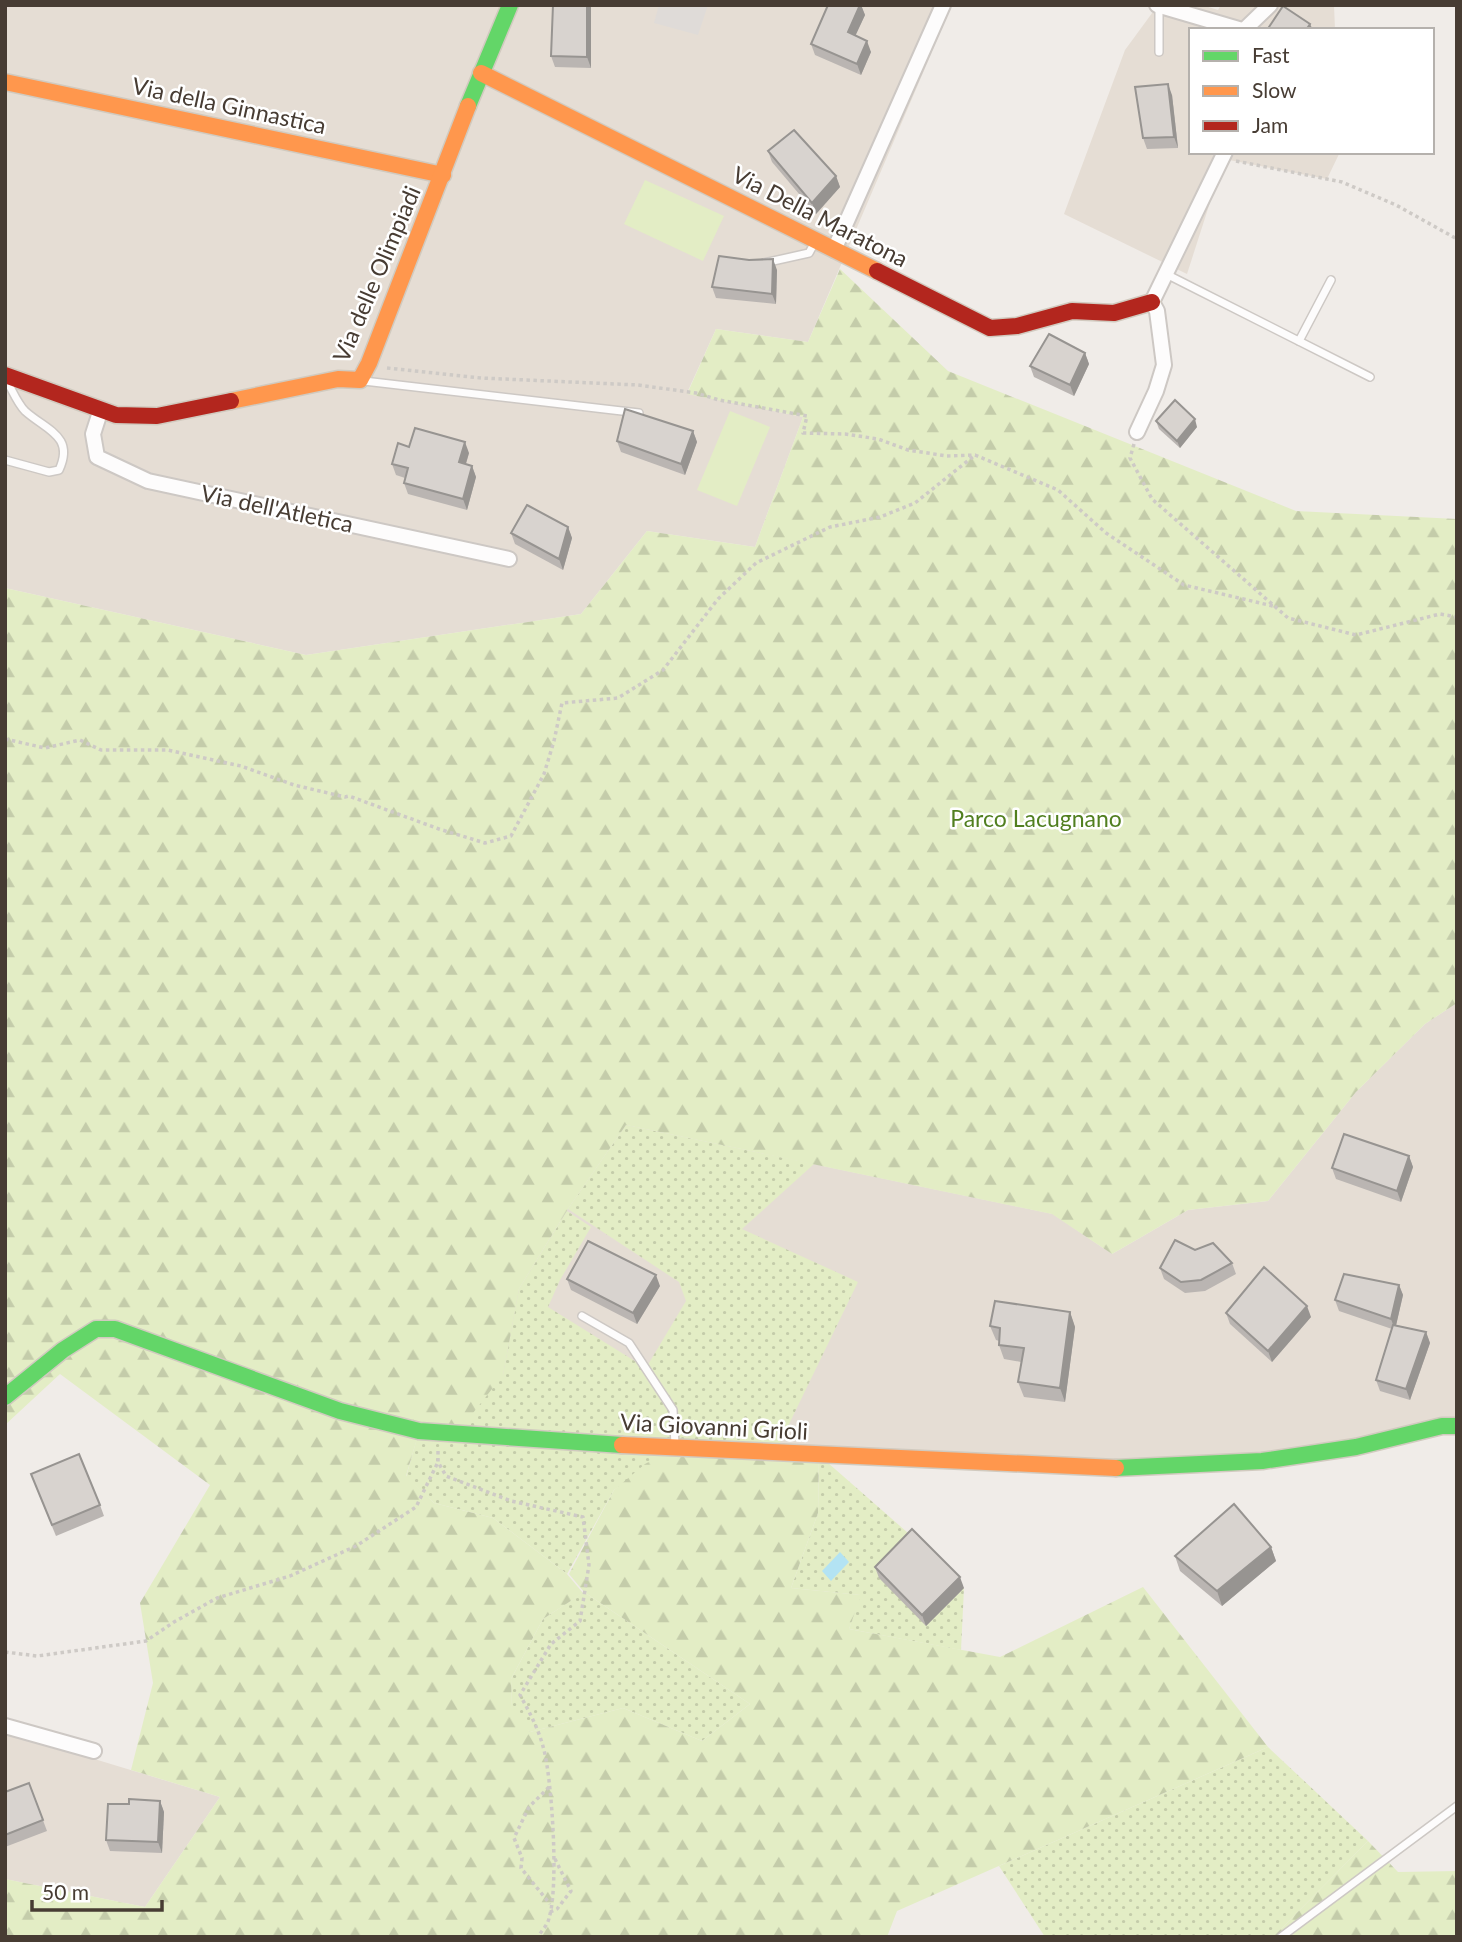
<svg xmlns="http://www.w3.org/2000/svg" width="1462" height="1942" viewBox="0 0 1462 1942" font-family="Lato,sans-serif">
<defs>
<pattern id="grass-dots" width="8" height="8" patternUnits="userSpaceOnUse" patternTransform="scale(1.75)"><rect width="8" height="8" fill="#e3edc5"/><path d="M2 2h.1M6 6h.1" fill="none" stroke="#c4ccaa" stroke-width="1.8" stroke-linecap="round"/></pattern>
<pattern id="forest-firs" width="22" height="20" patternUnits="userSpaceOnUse" patternTransform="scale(1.75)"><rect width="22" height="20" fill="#e3edc5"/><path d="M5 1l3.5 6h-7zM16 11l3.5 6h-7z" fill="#c4ccaa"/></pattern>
</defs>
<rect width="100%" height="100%" fill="#f0ece8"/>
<g fill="#e5ddd4">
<polygon points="5,5 952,5 808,342 716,329 687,393 803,417 755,547 647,531 581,614 306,655 5,588"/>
<polygon points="1158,5 1202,5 1218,10 1221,5 1334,5 1335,30 1191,30 1191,152 1340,152 1327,179 1224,159 1187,274 1064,214 1125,50"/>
<polygon points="1457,1003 1457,1426 1356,1447 1124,1468 458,1432 519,1289 568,1209 626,1125 1053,1214 1112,1254 1188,1210 1268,1201 1356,1092 1425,1024"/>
<polygon points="5,1732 220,1797 145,1907 5,1879"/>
</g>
<g fill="url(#grass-dots)">
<polygon points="626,1125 814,1164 742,1229 858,1282 775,1453 675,1448 614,1490 567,1574 493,1518 434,1503 406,1477 419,1431 503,1375 519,1289 567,1211 591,1227 560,1280 548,1307 646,1368 686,1301 679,1282 568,1209"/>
<polygon points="819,1455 916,1540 926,1625 964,1588 961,1650 849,1629 860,1595 791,1588 818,1513"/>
<polygon points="584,1592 750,1704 702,1741 623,1708 530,1732 512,1716 511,1679 543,1619"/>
<polygon points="1268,1747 1368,1841 1273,1937 1045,1937 999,1866"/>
</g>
<g fill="url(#forest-firs)">
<polygon points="840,269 948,371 1296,511 1457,519 1457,1003 1425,1024 1356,1092 1268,1201 1188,1210 1112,1254 1052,1214 626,1125 568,1209 519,1289 503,1375 458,1432 419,1432 406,1476 434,1503 493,1518 567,1574 583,1593 543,1619 511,1679 512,1709 530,1732 623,1708 702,1741 750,1704 584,1592 569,1574 614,1490 645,1464 675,1448 819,1455 818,1513 791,1588 861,1595 849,1629 1000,1657 1143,1587 1268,1747 897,1911 887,1937 5,1937 5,1879 145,1907 220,1797 131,1770 153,1683 140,1603 210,1485 60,1374 5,1425 5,588 306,655 581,614 647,531 755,547 803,417 687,394 716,329 808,342"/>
<polygon points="1368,1841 1398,1872 1457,1871 1457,1937 1273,1937"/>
</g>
<g fill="#e3edc5">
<polygon points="645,180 724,216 703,261 624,224"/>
<polygon points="730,411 770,427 737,506 697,490"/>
</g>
<polygon fill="#dfdbd8" points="659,5 708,5 698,35 654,23"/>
<polygon fill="#b3e3f3" points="840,1552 849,1562 831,1581 822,1571"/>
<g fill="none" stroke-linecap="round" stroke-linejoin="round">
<defs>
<g id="lane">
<polyline points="1159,52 1159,6"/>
<polyline points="764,263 809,253 815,242"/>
<polyline points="1166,274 1370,377"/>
<polyline points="1299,341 1331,280"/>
<polyline points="364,381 639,413"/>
<path d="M 5,460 L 49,472 L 59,470 C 75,436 46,430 25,411 C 18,404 13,392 8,383"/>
<polyline points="582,1316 629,1343 673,1410 675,1444"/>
<polyline points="1281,1937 1457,1806"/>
</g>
<g id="street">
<polyline points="1157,5 1242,30"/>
<polyline points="1244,30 1270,5"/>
<polyline points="834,250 943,5"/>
<polyline points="101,409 93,434 97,457 148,481 509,559"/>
<polyline points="1137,432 1156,391 1164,365 1157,311 1152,302 1225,152"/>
<polyline points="5,1726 94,1751"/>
</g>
<g id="fast">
<polyline points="468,106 510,5"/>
<polyline points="5,1397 63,1350 96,1329 115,1329 340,1411 419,1431 622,1445"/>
<polyline points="1116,1468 1262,1461 1356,1447 1442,1426 1457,1426"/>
</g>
<g id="slow">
<polyline points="481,73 877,271"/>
<polyline points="5,82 443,175"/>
<polyline points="231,401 338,379 360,380 369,363 468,106"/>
<polyline points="622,1445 1116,1468"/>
</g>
<g id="jam">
<polyline points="877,271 990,328 1017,326 1072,311 1114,313 1152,302"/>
<polyline points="5,375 116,415 157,416 231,401"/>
</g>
</defs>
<use href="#lane" stroke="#cdc8c4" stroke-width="10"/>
<use href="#street" stroke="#cdc8c4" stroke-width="18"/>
<use href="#fast" stroke="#d1cabf" stroke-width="19"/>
<use href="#slow" stroke="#d1cabf" stroke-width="19"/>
<use href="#jam" stroke="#d1cabf" stroke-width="19"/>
<g stroke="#cecac6" stroke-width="3.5" stroke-dasharray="3.5 3.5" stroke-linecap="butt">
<polyline points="1236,161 1342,182 1396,205 1457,239"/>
<polyline points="387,368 481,378 638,385 696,393 719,400 807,416 803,433 845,434 878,439 908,450 947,456 975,455 1058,490 1106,533 1184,585 1277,607"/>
<polyline points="1134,444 1130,458 1152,499 1288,618 1356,635 1440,614 1457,617"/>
<polyline points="5,739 45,748 80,740 101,750 168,750 241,766 294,785 345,797 349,796 439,829 485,843 511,836 544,774 554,741 562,703 618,698 663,670 718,599 756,563 830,527 880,517 915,503 975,455"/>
<path d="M 438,1451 L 438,1462 L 446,1476 L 511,1501 L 583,1517 L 589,1565 L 580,1621 L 551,1644 L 520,1695 C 530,1713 539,1730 544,1750 C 552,1782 559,1887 549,1918 C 548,1925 541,1931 538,1937"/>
<polyline points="5,1652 37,1656 146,1641 174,1622 217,1598 290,1576 356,1546 416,1507 438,1462"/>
<polyline points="549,1787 529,1807 514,1838 522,1858 521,1868 550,1904"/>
<polyline points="550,1912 557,1909 571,1891 554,1857"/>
</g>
<use href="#lane" stroke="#fdfcfc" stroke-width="7"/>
<use href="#street" stroke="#fdfcfc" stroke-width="14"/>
<use href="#fast" stroke="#63d668" stroke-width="16"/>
<use href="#slow" stroke="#ff974d" stroke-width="16"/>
<use href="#jam" stroke="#b3261e" stroke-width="16"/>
</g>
<g fill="#bab5b2">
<polygon points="591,5 591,68 555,67 551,56"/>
<polygon points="828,5 861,5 865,15 855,36 871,52 861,75 815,55 811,44"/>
<polygon points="1172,95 1178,148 1147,149 1143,138"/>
<polygon points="768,151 836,176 840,187 816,214 772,162"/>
<polygon points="749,260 777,270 776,304 716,298 712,287"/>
<polygon points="1085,353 1089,364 1074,396 1034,377 1030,366"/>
<polygon points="1156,421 1197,427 1180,448 1159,429"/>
<polygon points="693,431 697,442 685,475 621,452 617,441"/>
<polygon points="409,447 469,453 466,464 472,466 476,477 467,510 408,494 404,483 405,478 396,475 392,464"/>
<polygon points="568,527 572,538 563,570 515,544 511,533"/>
<polygon points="1409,1156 1413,1167 1401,1202 1336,1179 1332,1168"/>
<polygon points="1195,1250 1232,1263 1236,1274 1205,1291 1185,1293 1164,1279 1160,1268"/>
<polygon points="567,1279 660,1286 637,1324 571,1290"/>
<polygon points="1399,1285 1403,1295 1396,1325 1426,1332 1430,1343 1410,1400 1380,1391 1376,1380 1392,1329 1339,1311 1335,1300"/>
<polygon points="1070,1312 1075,1327 1065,1402 1024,1397 1018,1382 1021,1362 1004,1359 999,1345 999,1341 996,1340 990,1326"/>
<polygon points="1226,1313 1311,1317 1272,1362 1230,1324"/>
<polygon points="35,1485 100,1505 104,1516 56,1536"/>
<polygon points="1271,1547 1276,1561 1222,1606 1180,1571 1175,1556"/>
<polygon points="875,1567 964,1588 926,1626 879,1578"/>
<polygon points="29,1783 47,1831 5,1847 5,1792"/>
<polygon points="160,1801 164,1812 162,1853 110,1851 106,1840"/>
</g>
<g fill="#979491">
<polygon points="587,5 591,5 591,68 587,57"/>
<polygon points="860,5 861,5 865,15 852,43 848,32"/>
<polygon points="1310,24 1313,30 1306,30"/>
<polygon points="867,41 871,52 861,75 857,64"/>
<polygon points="1168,84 1172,95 1178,148 1174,137"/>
<polygon points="836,176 840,187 816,214 812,203"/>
<polygon points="773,259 777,270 776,304 772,294"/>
<polygon points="1085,353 1089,364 1074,396 1070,385"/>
<polygon points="1195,419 1197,427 1180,448 1177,441"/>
<polygon points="693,431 697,442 685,475 681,464"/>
<polygon points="465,442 469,453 463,473 459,462"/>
<polygon points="472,466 476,477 467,510 463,499"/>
<polygon points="568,527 572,538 563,570 559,559"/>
<polygon points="1409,1156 1413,1167 1401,1202 1397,1191"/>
<polygon points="656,1275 660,1286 637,1324 633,1313"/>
<polygon points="1399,1285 1403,1295 1395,1330 1391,1319"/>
<polygon points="1307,1306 1311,1317 1272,1362 1268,1351"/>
<polygon points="1070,1312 1075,1327 1065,1402 1060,1388"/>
<polygon points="1426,1332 1430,1343 1410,1400 1406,1389"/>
<polygon points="1271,1547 1276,1561 1222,1606 1217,1591"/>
<polygon points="960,1577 964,1588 926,1626 922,1615"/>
<polygon points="160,1801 164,1812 162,1853 158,1842"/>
</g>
<g fill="#d8d3cf" stroke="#979491" stroke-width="2">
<polygon points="553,5 587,5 587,57 551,56"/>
<polygon points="828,5 860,5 848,32 867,41 857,64 811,44"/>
<polygon points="1283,6 1310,24 1306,30 1267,30"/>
<polygon points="1168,84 1174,137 1143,138 1135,87"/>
<polygon points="794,130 836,176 812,203 768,151"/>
<polygon points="719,256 749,260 773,259 772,294 712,287"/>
<polygon points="1049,334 1085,353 1070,385 1030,366"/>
<polygon points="1175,400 1195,419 1177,441 1156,421"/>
<polygon points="625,409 693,431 681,464 617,441"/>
<polygon points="415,428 465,442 459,462 472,466 463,499 404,483 408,468 392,464 398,443 409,447"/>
<polygon points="527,505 568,527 559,559 511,533"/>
<polygon points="1344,1134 1409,1156 1397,1191 1332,1168"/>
<polygon points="1175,1240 1195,1250 1213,1243 1232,1263 1201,1280 1181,1282 1160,1268"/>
<polygon points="588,1241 656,1275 633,1313 567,1279"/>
<polygon points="1264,1267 1307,1306 1268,1351 1226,1313"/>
<polygon points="1344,1274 1399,1285 1391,1319 1335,1300"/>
<polygon points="995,1301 1070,1312 1060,1388 1018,1382 1024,1348 999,1345 1000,1328 990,1326"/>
<polygon points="1393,1325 1426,1332 1406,1389 1376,1380"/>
<polygon points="79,1454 100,1505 52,1525 31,1474"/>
<polygon points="1234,1504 1271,1547 1217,1591 1175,1556"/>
<polygon points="912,1529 960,1577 922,1615 875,1567"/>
<polygon points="1457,1635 1457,1665 1456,1665 1456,1636"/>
<polygon points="29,1783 43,1820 5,1835 5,1792"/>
<polygon points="129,1799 160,1801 158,1842 106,1840 108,1804 129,1804"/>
</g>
<g text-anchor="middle" stroke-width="5" stroke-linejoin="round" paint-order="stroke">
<g font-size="23" fill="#473c33" stroke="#fff">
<text transform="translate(229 106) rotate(12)" y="8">Via della Ginnastica</text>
<text transform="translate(820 217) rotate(27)" y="8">Via Della Maratona</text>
<text transform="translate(377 274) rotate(-67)" y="8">Via delle Olimpiadi</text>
<text transform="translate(277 509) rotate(12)" y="8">Via dell'Atletica</text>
<text transform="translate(714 1427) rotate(3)" y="8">Via Giovanni Grioli</text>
</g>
<g font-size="23" fill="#517f20" stroke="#fff">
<text x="1036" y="827">Parco Lacugnano</text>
</g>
</g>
<rect width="1462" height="1942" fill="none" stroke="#473c33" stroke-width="14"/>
<rect x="1189" y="28" width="245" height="126" fill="#ffffff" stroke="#b5b1ad" stroke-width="2"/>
<rect x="1203" y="51" width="35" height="10" fill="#63d668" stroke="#b5b1ad" stroke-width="2"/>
<text x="1252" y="63" font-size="21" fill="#473c33">Fast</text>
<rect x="1203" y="86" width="35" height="10" fill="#ff974d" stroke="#b5b1ad" stroke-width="2"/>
<text x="1252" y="98" font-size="21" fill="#473c33">Slow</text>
<rect x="1203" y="121" width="35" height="10" fill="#b3261e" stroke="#b5b1ad" stroke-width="2"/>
<text x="1252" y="133" font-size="21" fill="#473c33">Jam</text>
<path d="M32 1900v10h130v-10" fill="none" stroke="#473c33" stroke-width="3.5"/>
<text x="42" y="1900" font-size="21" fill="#473c33" stroke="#ffffff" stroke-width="5" paint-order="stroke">50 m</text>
</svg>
